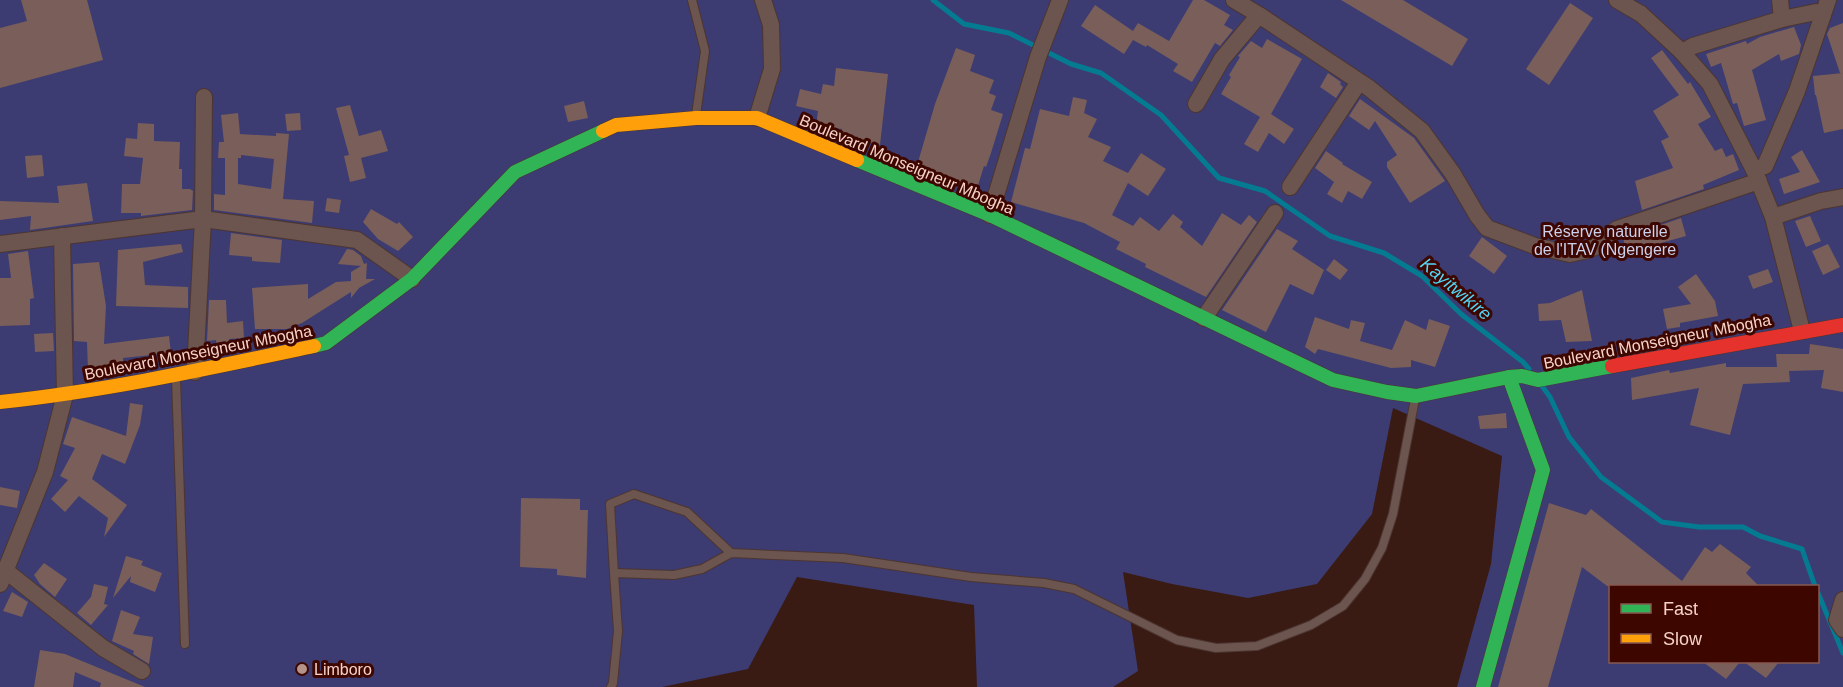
<svg xmlns="http://www.w3.org/2000/svg" width="1843" height="687" viewBox="0 0 1843 687" font-family="Arial,sans-serif">
<rect width="100%" height="100%" fill="#391b13"/>
<path fill="#3c3c72" fill-rule="evenodd" d="M 0,0 L 1843,0 L 1843,687 L 1457,687 L 1491,564 L 1502,456 L 1393,408 L 1372,514 L 1317,584 L 1248,598 L 1172,584 L 1123,572 L 1138,671 L 1113,687 L 977,687 L 974,605 L 797,577 L 748,669 L 662,687 L 0,687 ZM 1610,586 L 1818,586 L 1818,662 L 1610,662 Z"/>
<g fill="none" stroke-linecap="round" stroke-linejoin="round">
<g stroke="#057b91" stroke-width="5">
<polyline points="933,0 964,24 1009,33 1071,64 1101,73 1161,115 1219,178 1265,191 1330,236 1384,253 1422,276 1461,314 1523,362 1529,369"/>
<polyline points="1542,386 1550,397 1569,437 1601,477 1662,522 1699,527 1743,527 1760,536 1802,549 1815,586"/>
<polyline points="1818,593 1843,653"/>
</g>
</g>
<g fill="#795e5a" fill-rule="evenodd">
<polygon points="21,0 87,0 103,60 0,88 0,28 27,21"/>
<polygon points="1193,0 1204,0 1230,15 1224,25 1233,30 1220,46 1215,43 1192,82 1173,71 1178,64 1147,45 1146,47 1133,40 1124,54 1081,26 1095,5 1133,31 1138,23 1169,41"/>
<polygon points="1341,0 1403,0 1468,39 1452,66"/>
<polygon points="1570,3 1593,18 1549,85 1526,69"/>
<polygon points="1843,23 1843,73 1840,73 1827,34 1830,28"/>
<polygon points="1794,27 1801,45 1799,54 1781,61 1779,54 1752,70 1766,120 1744,126 1737,103 1733,104 1721,63 1711,67 1706,54 1746,41 1747,44 1760,37"/>
<polygon points="1267,39 1302,59 1271,114 1294,129 1284,144 1269,133 1258,152 1244,144 1260,117 1221,94 1231,77 1229,75 1240,57 1238,56 1251,41 1262,48"/>
<polygon points="956,48 975,55 970,71 994,80 989,93 996,96 991,110 1003,114 991,153 986,167 984,166 976,192 916,169 935,104"/>
<polygon points="1662,50 1688,84 1690,82 1711,117 1698,124 1715,151 1722,148 1726,157 1733,154 1739,170 1703,185 1704,189 1642,210 1635,181 1673,168 1661,141 1669,137 1653,111 1679,95 1651,58"/>
<polygon points="836,68 888,74 880,145 841,134 842,129 816,125 818,111 796,106 800,89 821,94 823,84 834,86"/>
<polygon points="1328,73 1341,82 1340,84 1343,87 1336,98 1320,87"/>
<polygon points="1843,73 1843,129 1824,133 1816,95 1815,95 1813,76"/>
<polygon points="1073,97 1087,100 1084,113 1097,119 1088,137 1111,147 1103,161 1128,173 1141,153 1166,169 1148,196 1128,183 1112,215 1133,226 1140,217 1159,231 1173,214 1183,222 1180,227 1202,246 1222,213 1241,225 1249,215 1257,222 1206,297 1145,267 1146,264 1116,249 1120,242 1084,223 1011,202 1025,148 1030,149 1040,109 1069,116"/>
<polygon points="1360,99 1414,138 1445,181 1410,203 1387,167 1387,162 1397,155 1375,121 1369,130 1349,116"/>
<polygon points="584,101 588,118 568,122 564,106"/>
<polygon points="350,105 359,136 381,130 388,151 361,158 366,178 350,182 344,156 349,155 336,108"/>
<path d="M 238,113 L 240,134 L 276,136 L 276,133 L 289,134 L 283,199 L 314,201 L 312,223 L 214,210 L 214,194 L 225,195 L 225,158 L 218,158 L 219,142 L 224,142 L 221,115 ZM 241,155 L 274,159 L 271,189 L 238,184 L 238,158 L 241,158 Z"/>
<polygon points="300,113 301,130 287,131 285,114"/>
<polygon points="138,123 154,124 154,141 180,142 179,169 182,169 182,189 190,189 193,191 192,210 141,216 141,213 121,213 122,184 140,184 143,158 124,156 126,138 137,139"/>
<polygon points="1802,150 1820,182 1784,194 1779,179 1800,172 1791,157"/>
<polygon points="1326,151 1343,163 1342,164 1372,182 1362,199 1348,191 1342,203 1327,194 1334,182 1315,168"/>
<polygon points="42,155 44,176 27,178 25,156"/>
<polygon points="87,183 93,221 30,230 31,216 0,220 0,201 59,203 57,186"/>
<polygon points="327,198 341,200 339,213 325,211"/>
<polygon points="371,209 397,224 399,222 413,237 398,251 378,239 363,222"/>
<polygon points="1810,216 1821,241 1806,247 1795,221"/>
<polygon points="1681,218 1686,236 1643,248 1645,253 1628,257 1623,238"/>
<polygon points="1277,229 1298,241 1292,249 1324,270 1313,295 1290,284 1266,332 1222,310"/>
<polygon points="231,233 282,240 280,263 252,261 252,257 229,255"/>
<polygon points="1482,237 1507,256 1494,274 1469,256"/>
<polygon points="181,244 183,252 143,262 145,285 188,287 188,308 116,306 118,250"/>
<polygon points="1828,244 1840,267 1823,275 1812,251"/>
<polygon points="347,249 353,250 361,256 364,264 367,263 366,279 375,279 359,288 351,298 351,292 302,323 287,329 255,329 252,288 308,284 308,299 336,282 351,281 351,272 361,266 338,264"/>
<polygon points="28,251 34,298 30,299 30,325 0,326 0,278 11,278 8,254"/>
<polygon points="1334,259 1348,270 1340,280 1326,270"/>
<polygon points="99,262 106,306 104,344 169,336 171,353 123,358 124,370 88,371 87,342 74,341 73,264"/>
<polygon points="1768,269 1773,282 1753,289 1748,276"/>
<polygon points="1696,274 1715,301 1718,316 1680,323 1680,327 1667,329 1663,309 1691,304 1678,287"/>
<polygon points="1582,290 1592,341 1566,342 1561,320 1539,321 1538,304 1550,303"/>
<polygon points="209,300 226,300 227,323 243,321 244,338 229,339 230,349 217,352 216,340 207,341"/>
<polygon points="1315,317 1349,329 1351,320 1365,323 1360,341 1392,350 1405,320 1426,330 1429,319 1450,326 1435,367 1411,360 1411,367 1391,368 1318,349 1315,354 1305,347"/>
<polygon points="53,333 54,351 35,352 34,334"/>
<polygon points="1810,344 1843,349 1843,392 1821,388 1824,370 1789,371 1790,382 1743,384 1730,435 1690,425 1699,388 1632,400 1631,378 1669,370 1670,373 1726,363 1726,367 1777,367 1776,354 1809,354"/>
<polygon points="130,403 143,405 140,425 125,464 102,454 92,479 127,505 104,537 108,518 79,496 65,512 51,499 68,480 60,476 75,448 63,444 72,417 126,436"/>
<polygon points="1506,413 1507,428 1480,429 1478,416"/>
<polygon points="0,487 20,491 17,508 0,505"/>
<polygon points="521,498 580,499 580,510 588,510 586,578 557,575 557,569 520,567"/>
<polygon points="1549,503 1586,515 1591,509 1682,581 1705,547 1712,552 1720,544 1751,567 1746,573 1759,586 1607,586 1582,567 1548,687 1498,687"/>
<polygon points="126,556 143,561 141,565 162,573 155,592 130,582 131,576 113,598"/>
<polygon points="44,563 67,579 55,597 40,584 34,575"/>
<polygon points="94,584 108,587 104,604 108,605 91,625 77,613 91,597"/>
<polygon points="12,592 28,602 22,617 3,611"/>
<polygon points="121,610 140,617 133,634 153,637 149,664 133,654 134,651 112,641"/>
<polygon points="40,650 65,654 145,687 100,687 101,683 75,672 73,687 34,687"/>
<polygon points="1703,662 1740,662 1726,679"/>
<polygon points="1744,662 1779,662 1766,678"/>
</g>
<g fill="none" stroke-linecap="round" stroke-linejoin="round">
<defs>
<g id="lane">
<polyline points="692,0 705,51 696,115"/>
<polyline points="176,378 185,644"/>
<polyline points="614,573 610,504 634,494 687,512 731,553"/>
<polyline points="611,687 613,683 618,631 614,573 674,575 702,569 731,553 843,558 971,577 1044,583 1074,589 1177,640 1216,648 1257,646 1311,625 1343,606 1365,579 1382,548 1393,514 1415,399"/>
</g>
<g id="street">
<polyline points="1234,0 1259,15 1369,88 1422,131 1453,174 1477,215 1487,228 1535,246 1570,254 1588,250 1595,247 1617,229 1759,181"/>
<polyline points="1617,0 1641,14 1682,52 1710,84 1754,170 1773,217 1802,331"/>
<polyline points="1780,0 1782,19"/>
<polyline points="1682,52 1693,46 1782,19 1816,12 1823,15"/>
<polyline points="1196,104 1222,59 1259,15"/>
<polyline points="757,118 772,69 771,25 763,0"/>
<polyline points="1754,170 1765,166 1797,91 1828,0"/>
<polyline points="1290,187 1359,82"/>
<polyline points="990,215 1038,57 1060,0"/>
<polyline points="1773,217 1821,201 1843,197"/>
<polyline points="0,244 203,219 357,240 412,279"/>
<polyline points="1204,318 1275,213"/>
<polyline points="195,372 203,219 204,97"/>
<polyline points="6,571 103,648 142,671"/>
<polyline points="0,584 45,472 65,395 62,236"/>
<polyline points="1843,600 1837,620 1843,629"/>
</g>
<g id="fast">
<polyline points="857,160 990,215 1333,380 1387,392 1416,396 1509,377 1522,376 1538,380 1612,366"/>
<polyline points="314,346 326,343 412,279 515,172 603,131"/>
<polyline points="1483,687 1543,470 1509,377"/>
</g>
<g id="slow">
<polyline points="603,131 616,125 696,118 757,118 857,160"/>
<path d="M 0,402 C 106,391 210,368 314,346"/>
</g>
<polyline id="jam" points="1612,366 1843,325"/>
</defs>
<use href="#lane" stroke="#4d3531" stroke-width="10"/>
<use href="#street" stroke="#4d3531" stroke-width="18"/>
<use href="#fast" stroke="#4d3531" stroke-width="15"/>
<use href="#slow" stroke="#4d3531" stroke-width="15"/>
<use href="#jam" stroke="#4d3531" stroke-width="15"/>
<use href="#lane" stroke="#6b554e" stroke-width="8"/>
<use href="#street" stroke="#6b554e" stroke-width="16"/>
<use href="#fast" stroke="#30b455" stroke-width="14"/>
<use href="#slow" stroke="#ff9f0a" stroke-width="14"/>
<use href="#jam" stroke="#e5322d" stroke-width="14"/>
</g>
<circle fill="#b49289" stroke="#3d0700" stroke-width="2" cx="302" cy="669" r="6"/>
<g text-anchor="middle" stroke-width="6" stroke-linejoin="round" paint-order="stroke">
<g font-size="16" fill="#f6d2c8" stroke="#3d0700">
<text transform="translate(907 164) rotate(23)" y="6">Boulevard Monseigneur Mbogha</text>
<text transform="translate(1657 341) rotate(-11)" y="6">Boulevard Monseigneur Mbogha</text>
<text transform="translate(198 352) rotate(-11)" y="6">Boulevard Monseigneur Mbogha</text>
</g>
<g font-size="16" fill="#cbd0ed" stroke="#3d0700">
<text x="1605" y="237">Réserve naturelle<tspan x="1605" dy="18">de l'ITAV (Ngengere</tspan></text>
</g>
<g font-size="16" fill="#f6d2c8" stroke="#3d0700" text-anchor="start">
<text x="314" y="675">Limboro</text>
</g>
<g font-size="18" font-style="italic" fill="#54d4f4" stroke="#3d0700">
<text transform="translate(1456 289) rotate(40)" y="6">Kayitwikire</text>
</g>
</g>
<rect x="1609" y="585" width="210" height="78" fill="#3d0700" stroke="#875850" stroke-width="1.5"/>
<rect x="1621" y="604" width="30" height="9" fill="#30b455" stroke="#875850" stroke-width="1.5"/>
<text x="1663" y="615" font-size="18" fill="#f6d2c8">Fast</text>
<rect x="1621" y="634" width="30" height="9" fill="#ff9f0a" stroke="#875850" stroke-width="1.5"/>
<text x="1663" y="645" font-size="18" fill="#f6d2c8">Slow</text>
</svg>
